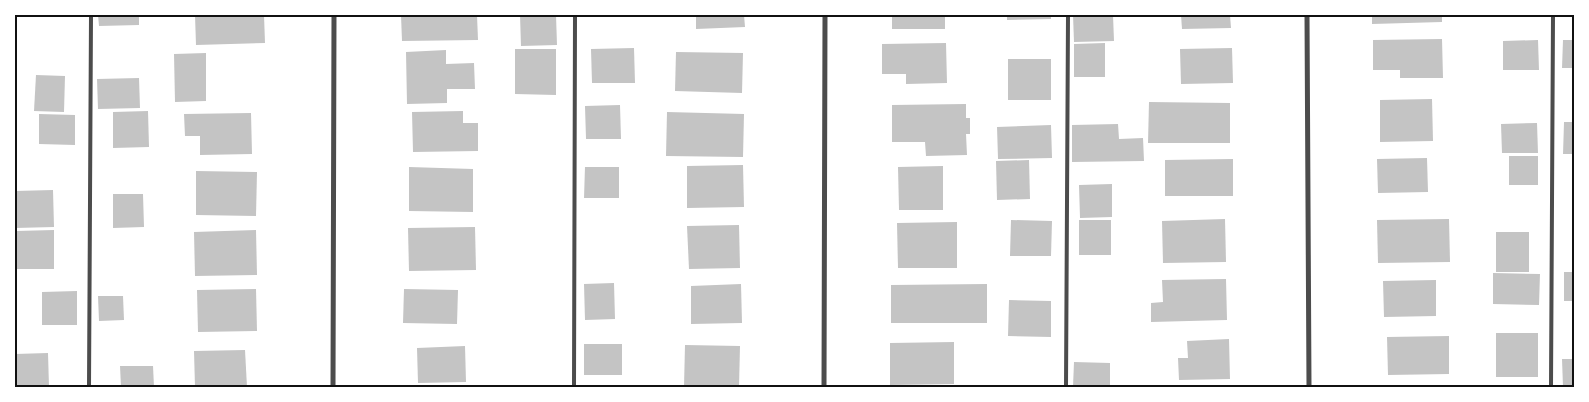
<svg xmlns="http://www.w3.org/2000/svg" width="1589" height="402" viewBox="0 0 1589 402" font-family="'PT Sans',sans-serif">
<rect width="100%" height="100%" fill="#fff"/>
<g fill="#c4c4c4">
<polygon points="98,15 139,15 139,25 99,26"/>
<polygon points="195,15 264,15 265,43 196,45"/>
<polygon points="401,15 477,15 478,40 402,41"/>
<polygon points="520,15 556,15 557,45 521,46"/>
<polygon points="696,15 744,15 745,27 696,29"/>
<rect x="892" y="15" width="53" height="14"/>
<polygon points="1007,15 1051,15 1051,19 1007,20"/>
<polygon points="1073,15 1113,15 1114,41 1074,42"/>
<polygon points="1181,15 1230,15 1231,28 1182,29"/>
<polygon points="1372,15 1442,15 1442,22 1372,24"/>
<polygon points="1442,39 1443,78 1400,78 1400,70 1373,70 1373,40"/>
<polygon points="1538,40 1539,70 1503,70 1503,41"/>
<polygon points="1563,40 1574,40 1574,68 1562,68"/>
<polygon points="946,43 947,83 906,84 906,74 882,74 882,44"/>
<polygon points="1105,43 1105,77 1074,77 1074,44"/>
<polygon points="634,48 635,83 592,83 591,49"/>
<polygon points="1232,48 1233,83 1181,84 1180,49"/>
<polygon points="515,49 556,49 556,95 515,94"/>
<polygon points="446,50 446,64 474,63 475,89 447,89 447,103 407,104 406,52"/>
<polygon points="676,52 743,53 742,93 675,91"/>
<polygon points="206,53 206,101 175,102 174,54"/>
<rect x="1008" y="59" width="43" height="41"/>
<polygon points="36,75 65,76 64,112 34,111"/>
<polygon points="139,78 140,108 98,109 97,79"/>
<polygon points="1432,99 1433,141 1380,142 1380,100"/>
<polygon points="1149,102 1230,103 1230,143 1148,143"/>
<polygon points="966,104 966,118 970,118 970,134 966,134 967,155 926,156 925,142 892,142 892,105"/>
<polygon points="620,105 621,139 586,139 585,106"/>
<polygon points="148,111 149,147 113,148 113,112"/>
<polygon points="463,111 463,123 478,123 478,151 413,152 412,112"/>
<polygon points="667,112 744,114 743,157 666,156"/>
<polygon points="251,113 252,154 200,155 200,136 185,136 184,114"/>
<polygon points="39,114 75,115 75,145 39,144"/>
<polygon points="1564,122 1574,122 1574,154 1563,154"/>
<polygon points="1537,123 1538,153 1502,153 1501,124"/>
<polygon points="1118,124 1119,139 1143,138 1144,161 1072,162 1072,125"/>
<polygon points="1051,125 1052,158 998,159 997,127"/>
<rect x="1509" y="156" width="29" height="29"/>
<polygon points="1427,158 1428,192 1378,193 1377,159"/>
<polygon points="1233,159 1233,196 1165,196 1165,160"/>
<polygon points="1029,160 1030,199 997,200 996,161"/>
<polygon points="743,165 744,207 687,208 687,166"/>
<polygon points="943,166 943,210 899,210 898,167"/>
<polygon points="409,167 473,169 473,212 409,211"/>
<polygon points="585,167 619,167 619,198 584,198"/>
<polygon points="196,171 257,172 256,216 196,215"/>
<polygon points="1112,184 1112,217 1080,218 1079,185"/>
<polygon points="53,190 54,227 15,228 15,191"/>
<polygon points="113,194 143,194 144,227 113,228"/>
<polygon points="1225,219 1226,262 1163,263 1162,221"/>
<polygon points="1449,219 1450,262 1378,263 1377,220"/>
<polygon points="1011,220 1052,221 1051,256 1010,256"/>
<rect x="1079" y="220" width="32" height="35"/>
<polygon points="957,222 957,268 898,268 897,223"/>
<polygon points="739,225 740,268 689,269 687,226"/>
<polygon points="475,227 476,270 409,271 408,228"/>
<polygon points="54,230 54,269 16,269 16,231"/>
<polygon points="256,230 257,275 195,276 194,232"/>
<rect x="1496" y="232" width="33" height="40"/>
<rect x="1564" y="272" width="10" height="29"/>
<polygon points="1493,273 1540,274 1539,305 1493,304"/>
<polygon points="1226,279 1227,320 1151,322 1151,303 1163,302 1162,280"/>
<polygon points="1436,280 1436,316 1384,317 1383,281"/>
<polygon points="614,283 615,319 585,320 584,284"/>
<polygon points="741,284 742,323 691,324 691,286"/>
<polygon points="987,284 987,323 891,323 891,285"/>
<polygon points="256,289 257,331 198,332 197,290"/>
<polygon points="404,289 458,290 457,324 403,323"/>
<polygon points="77,291 77,325 42,325 42,292"/>
<polygon points="98,296 123,296 124,320 99,321"/>
<polygon points="1009,300 1051,301 1051,337 1008,336"/>
<rect x="1496" y="333" width="42" height="44"/>
<polygon points="1449,336 1449,374 1388,375 1387,337"/>
<polygon points="1229,339 1230,379 1179,380 1178,358 1188,358 1187,341"/>
<polygon points="954,342 954,384 890,385 890,343"/>
<rect x="584" y="344" width="38" height="31"/>
<polygon points="685,345 740,346 739,387 684,387"/>
<polygon points="465,346 466,382 418,383 417,348"/>
<polygon points="245,350 247,387 195,387 194,351"/>
<polygon points="48,353 49,387 15,387 15,354"/>
<polygon points="1562,359 1574,359 1574,387 1563,387"/>
<polygon points="1074,362 1110,363 1110,387 1073,387"/>
<polygon points="120,366 153,366 154,387 121,387"/>
</g>
<g fill="none" stroke-linecap="round" stroke-linejoin="round">
<g stroke="#4c4c4c" stroke-width="4">
<polyline points="89,387 91,15"/>
<polyline points="574,387 575,15"/>
<polyline points="1066,387 1068,15"/>
<polyline points="1551,387 1553,15"/>
</g>
<g stroke="#4c4c4c" stroke-width="5">
<polyline points="1307,15 1309,387"/>
<polyline points="333,387 334,15"/>
<polyline points="824,387 825,15"/>
</g>
</g>
<rect width="1589" height="402" fill="none" stroke="#ffffff" stroke-width="32"/>
<rect x="16" y="16" width="1557" height="370" fill="none" stroke="#111" stroke-width="2"/>
</svg>
